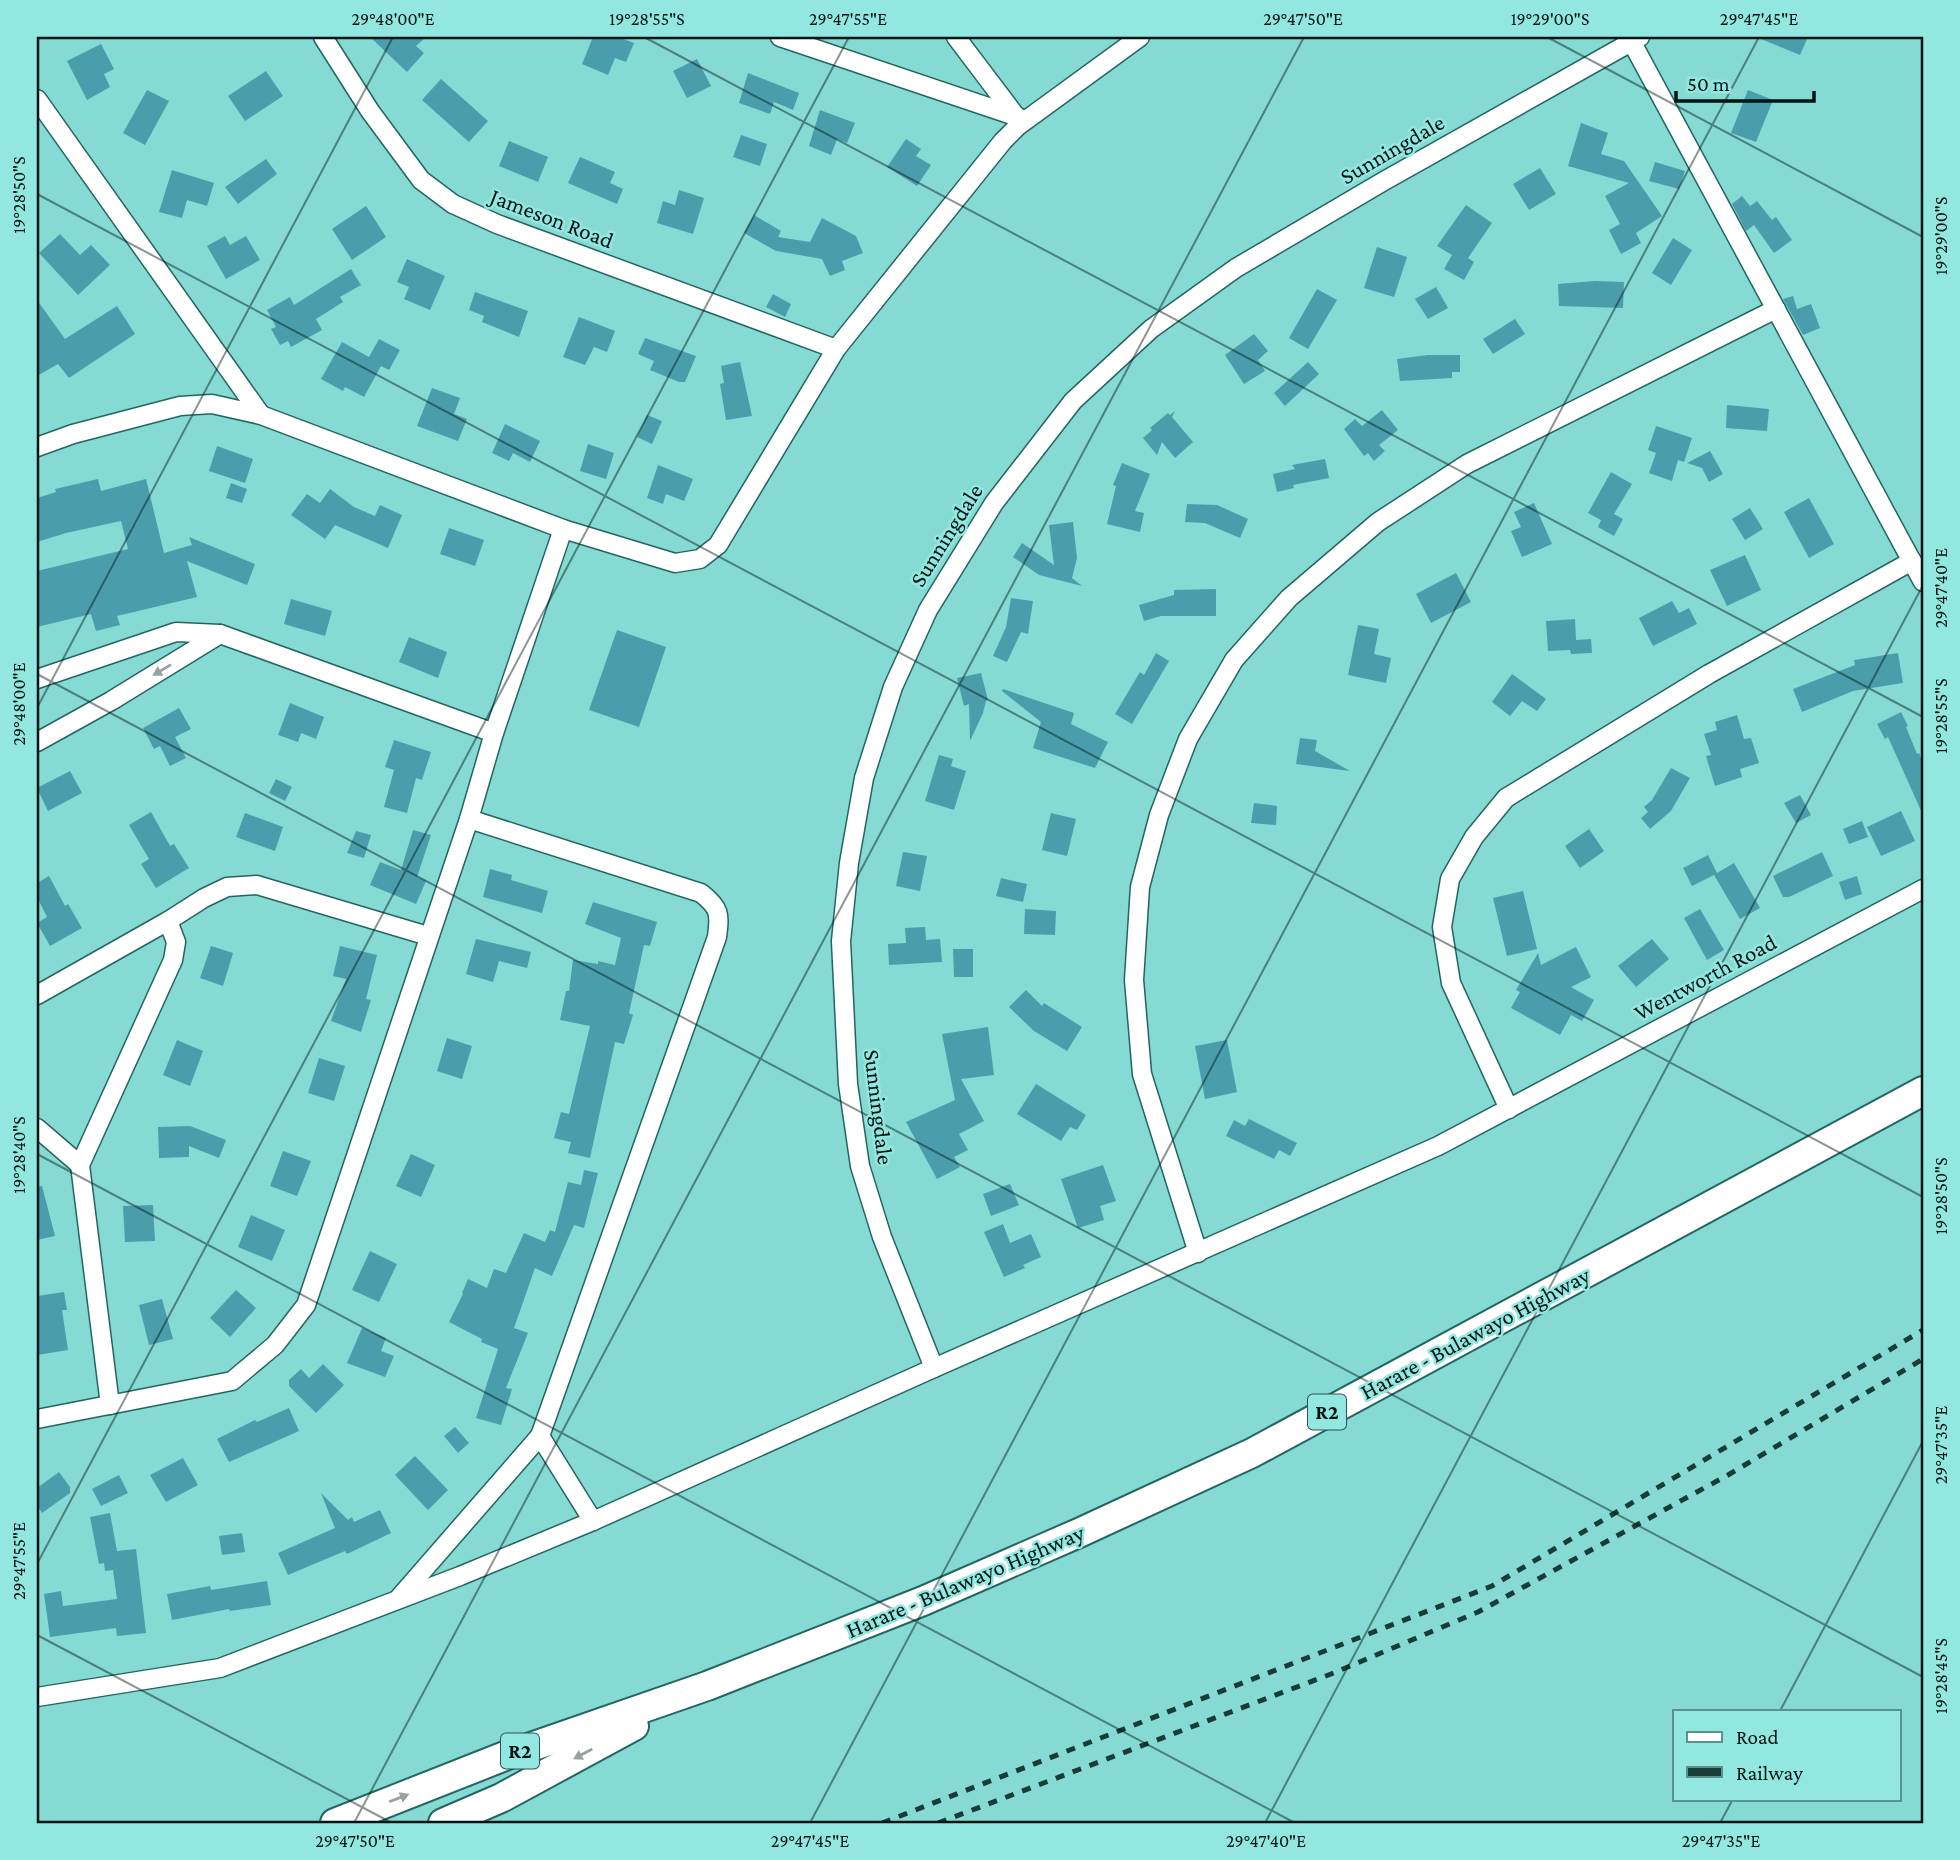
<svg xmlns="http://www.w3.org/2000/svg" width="1960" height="1860" viewBox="0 0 1960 1860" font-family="'Crimson Pro',serif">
<rect width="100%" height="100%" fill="#85dad3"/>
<g fill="#4a9eac">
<polygon points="370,37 426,37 416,46 424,53 407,72"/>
<polygon points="593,37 618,37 634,43 626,62 615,58 608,75 582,64"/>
<polygon points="1756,37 1808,37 1800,55"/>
<polygon points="101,44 114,69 104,74 110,87 87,100 67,61"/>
<polygon points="697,59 711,86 687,98 673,71"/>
<polygon points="266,71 283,96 245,121 228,96"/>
<polygon points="748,73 799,93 793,110 774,102 770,114 739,103"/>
<polygon points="441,79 488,121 469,142 422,100"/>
<polygon points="147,90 169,101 145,145 123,133"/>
<polygon points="1748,90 1773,100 1756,142 1731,133"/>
<polygon points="820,110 855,123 847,143 837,139 831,155 809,146"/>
<polygon points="1581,123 1608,133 1601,154 1624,161 1662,216 1636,233 1641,243 1621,254 1609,230 1620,224 1605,196 1629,183 1568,166"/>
<polygon points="741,135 767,144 760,166 733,157"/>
<polygon points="906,139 921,149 916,156 931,165 917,186 887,167"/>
<polygon points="509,141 548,157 538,182 499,166"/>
<polygon points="580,157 615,172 610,183 623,189 617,204 568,183"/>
<polygon points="266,159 277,174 238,204 225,187"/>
<polygon points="1655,162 1685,171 1679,189 1649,181"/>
<polygon points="1540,168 1556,194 1529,210 1513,184"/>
<polygon points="172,170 214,183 207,206 187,200 182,218 159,212"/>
<polygon points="679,190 704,198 693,234 657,223 663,201 675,205"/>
<polygon points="1742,196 1750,206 1757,201 1772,220 1776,217 1792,240 1774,253 1754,225 1746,231 1732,204"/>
<polygon points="1466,205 1492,223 1468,258 1474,262 1464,280 1444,269 1452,255 1437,246"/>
<polygon points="366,206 386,237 352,260 332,229"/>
<polygon points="754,215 781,231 778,237 810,242 822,218 856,236 863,253 842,261 845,270 830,276 822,259 776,251 744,233"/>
<polygon points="60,234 80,255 91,245 110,265 78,295 39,253"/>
<polygon points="225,236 230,245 246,236 260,260 226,279 207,246"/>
<polygon points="1673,238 1692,250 1671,285 1652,273"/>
<polygon points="1377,247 1407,257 1394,297 1364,288"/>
<polygon points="407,259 445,276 430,310 404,299 409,287 397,282"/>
<polygon points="351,269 361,285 340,297 343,302 316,319 322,330 291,347 288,341 280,345 271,329 276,327 267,310 290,297 294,305"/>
<polygon points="1595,281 1624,282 1623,308 1559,306 1558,284"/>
<polygon points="1436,287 1448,308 1428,319 1415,299"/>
<polygon points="1317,289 1337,300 1308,349 1289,338"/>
<polygon points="475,292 528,311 519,337 482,322 484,316 469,310"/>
<polygon points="773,294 791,304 785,317 766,307"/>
<polygon points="1793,296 1797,309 1811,304 1820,328 1803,335 1783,299"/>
<polygon points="37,300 65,339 117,306 135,334 69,378 58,364 37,376"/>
<polygon points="579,317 615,331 607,352 594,347 585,365 563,357"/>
<polygon points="1515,319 1525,334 1493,354 1483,339"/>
<polygon points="1254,334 1268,351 1258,360 1265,371 1244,384 1225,355"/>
<polygon points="645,338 696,356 685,382 679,382 650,370 654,361 638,354"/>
<polygon points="379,339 400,350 389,370 381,366 364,397 345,387 343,391 321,379 342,342 369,357"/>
<polygon points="1428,355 1460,355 1460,372 1452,372 1452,378 1400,381 1397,359"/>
<polygon points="740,362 752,416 726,420 720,384 724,383 721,366"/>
<polygon points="1308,362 1319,374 1285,406 1274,393"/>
<polygon points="432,388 460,398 454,414 467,419 458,441 417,426"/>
<polygon points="1727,405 1769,409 1767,431 1726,428"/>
<polygon points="1382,410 1398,430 1379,445 1385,451 1374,461 1368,453 1364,456 1344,429 1355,419 1362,426"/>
<polygon points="1175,411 1172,417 1193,442 1175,458 1162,442 1157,455 1143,438 1152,430 1150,428 1168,413 1170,415"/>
<polygon points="647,415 662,421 652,444 637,437"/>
<polygon points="505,424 540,441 530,462 513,453 509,461 492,453"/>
<polygon points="1656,426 1692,438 1684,462 1678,460 1672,481 1649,473 1656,453 1648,450"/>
<polygon points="588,444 614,453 606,479 580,471"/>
<polygon points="217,446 253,459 245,483 209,471"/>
<polygon points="1710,451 1723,474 1709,482 1702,468 1687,463"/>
<polygon points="1325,459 1329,478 1293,485 1294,488 1277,492 1273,474 1295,469 1292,465"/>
<polygon points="1122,463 1150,474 1135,511 1144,513 1140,532 1107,524 1116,486 1113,485"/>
<polygon points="658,465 693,479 684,501 666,494 663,504 647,498"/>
<polygon points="1611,472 1632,484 1614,514 1623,519 1614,536 1598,527 1601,520 1588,513"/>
<polygon points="98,479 101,491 146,479 164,553 192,545 189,537 255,564 247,585 187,561 197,597 117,616 120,625 96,631 91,614 37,627 37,571 128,549 121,521 66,533 37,542 37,498 56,492 55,489"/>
<polygon points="231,483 247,489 242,503 226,498"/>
<polygon points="330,489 354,507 375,516 380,505 402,515 388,548 335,525 325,539 291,515 307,494 320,503"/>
<polygon points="1809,498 1834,544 1809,558 1784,512"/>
<polygon points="1534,503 1552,544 1522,557 1511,531 1521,527 1514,512"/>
<polygon points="1187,504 1217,505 1248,519 1240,538 1205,523 1185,522"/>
<polygon points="1750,508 1763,529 1745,540 1732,519"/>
<polygon points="1073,522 1077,558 1072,578 1082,586 1039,575 1013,557 1022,543 1054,565 1049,525"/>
<polygon points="449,528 484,540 475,566 440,554"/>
<polygon points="1745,555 1761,590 1727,606 1710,570"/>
<polygon points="1456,573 1471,602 1431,623 1416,594"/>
<polygon points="1216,589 1216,616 1161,616 1144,621 1139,605 1174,595 1174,590"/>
<polygon points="1011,598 1033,601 1028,634 1021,632 1007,662 993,656 1006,627"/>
<polygon points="291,599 332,611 325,636 284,624"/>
<polygon points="1672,601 1679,613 1689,608 1697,624 1653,646 1639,618"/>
<polygon points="1575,619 1576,640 1591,639 1592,653 1571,654 1570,650 1548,651 1546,621"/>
<polygon points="1358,625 1379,629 1374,654 1391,658 1386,683 1348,675"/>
<polygon points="617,630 666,647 639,727 589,710"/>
<polygon points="409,637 447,652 438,678 399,662"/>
<polygon points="1156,653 1169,661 1132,724 1115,714 1140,672 1144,675"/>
<polygon points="1898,653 1903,683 1853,691 1802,712 1793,689 1855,665 1854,660"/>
<polygon points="981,673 988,700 986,701 983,713 970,741 969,704 964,706 957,678"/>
<polygon points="1512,674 1546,699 1537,711 1522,701 1510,716 1492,702"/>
<polygon points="1003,689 1074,713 1071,724 1108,742 1095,768 1033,748 1041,722 1002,691"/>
<polygon points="290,703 324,717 316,739 301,733 298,742 278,735"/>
<polygon points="179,708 191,729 175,737 186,758 170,766 160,746 154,749 143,728"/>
<polygon points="1901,712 1908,726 1906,727 1917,754 1919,753 1923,763 1923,815 1888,737 1885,739 1877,724"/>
<polygon points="1737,715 1744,739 1751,738 1759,763 1740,769 1742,777 1715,786 1706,756 1711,755 1704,734 1717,730 1715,722"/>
<polygon points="1300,738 1317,740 1315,751 1350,771 1296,764"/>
<polygon points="394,740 431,752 422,780 416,778 407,813 384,807 394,770 385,767"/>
<polygon points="939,755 953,759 951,766 966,771 954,810 925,801"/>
<polygon points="1671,768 1690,778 1671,811 1650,829 1641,818 1648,812 1644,807 1652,800"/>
<polygon points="70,771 82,793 48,811 37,788"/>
<polygon points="276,779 292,787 285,801 269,793"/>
<polygon points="1800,795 1811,815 1796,823 1784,803"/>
<polygon points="1254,803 1277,806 1276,825 1251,823"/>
<polygon points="1901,811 1915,841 1881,856 1867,827"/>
<polygon points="151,812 170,846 174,844 189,868 156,888 141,864 149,859 129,825"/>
<polygon points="245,813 283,827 275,851 236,837"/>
<polygon points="1051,813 1076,819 1067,856 1042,850"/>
<polygon points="1862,821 1868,837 1849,844 1843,829"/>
<polygon points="1589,829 1604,851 1580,868 1565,846"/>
<polygon points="413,830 431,835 417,877 426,881 416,904 370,885 380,862 401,870"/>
<polygon points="356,831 371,835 364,858 347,853"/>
<polygon points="903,852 927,856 920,891 896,886"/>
<polygon points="1822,852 1833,876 1789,897 1783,897 1773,876"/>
<polygon points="1708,855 1717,873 1734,863 1760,908 1740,919 1714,875 1692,886 1683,868"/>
<polygon points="490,869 512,875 511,880 548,891 542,913 483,897"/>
<polygon points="49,876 65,906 68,904 82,928 50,946 37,923 47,917 37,897 37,883"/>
<polygon points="1857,876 1862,894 1845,900 1839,882"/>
<polygon points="1001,878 1027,884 1023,902 996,896"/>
<polygon points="1523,891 1537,949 1507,956 1493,898"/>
<polygon points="593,902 657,922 650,946 644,945 629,1013 633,1015 624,1044 615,1042 590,1158 568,1153 571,1142 554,1138 561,1112 569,1114 590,1026 560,1020 566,991 569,991 573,960 598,964 598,961 615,965 621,938 585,924"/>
<polygon points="1025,909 1056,911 1055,935 1024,934"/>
<polygon points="1700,909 1724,950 1707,960 1684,918"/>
<polygon points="925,927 926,940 940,939 942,962 889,965 888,944 906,943 905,928"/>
<polygon points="476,939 531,952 527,968 499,961 493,982 466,974"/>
<polygon points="1652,939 1669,959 1636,987 1618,966"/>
<polygon points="211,946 233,953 223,986 200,978"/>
<polygon points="340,946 377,955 366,999 371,1000 361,1032 331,1021 346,979 333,976"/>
<polygon points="1576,947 1591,977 1571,987 1594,1000 1582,1021 1571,1015 1560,1035 1511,1008 1520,992 1516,990 1538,953 1541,965"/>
<polygon points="953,949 973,949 973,977 954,977"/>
<polygon points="1026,990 1042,1006 1044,1003 1082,1027 1067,1051 1034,1031 1009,1007"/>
<polygon points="988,1027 994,1075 961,1079 984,1121 959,1134 968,1150 954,1157 960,1167 937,1179 906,1122 955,1100 942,1034"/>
<polygon points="447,1038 472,1046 462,1079 437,1071"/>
<polygon points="177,1040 203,1051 190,1086 163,1075"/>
<polygon points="1227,1040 1237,1092 1205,1099 1195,1046"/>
<polygon points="319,1058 345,1066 334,1101 308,1093"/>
<polygon points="1036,1084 1086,1115 1077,1130 1070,1127 1061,1141 1017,1114"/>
<polygon points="1249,1119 1297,1143 1290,1156 1279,1150 1274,1159 1226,1136 1234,1120 1245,1126"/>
<polygon points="190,1126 226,1140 219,1158 189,1146 189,1157 159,1158 158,1127"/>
<polygon points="283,1151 311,1161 297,1196 270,1186"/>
<polygon points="411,1154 435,1165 421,1197 396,1186"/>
<polygon points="1103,1165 1116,1201 1100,1206 1104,1220 1078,1228 1061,1179"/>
<polygon points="584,1170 598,1173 584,1228 574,1225 552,1276 535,1268 514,1328 528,1333 506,1388 512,1389 501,1425 476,1418 498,1349 481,1342 482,1339 449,1322 463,1294 462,1293 468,1279 487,1288 494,1269 506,1273 524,1233 545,1242 550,1230 555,1232 568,1182 581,1185"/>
<polygon points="1010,1184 1019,1205 991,1216 983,1194"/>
<polygon points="42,1186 55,1236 37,1240 37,1187"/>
<polygon points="153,1205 155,1241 125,1242 123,1206"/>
<polygon points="251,1215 285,1230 272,1261 238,1247"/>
<polygon points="1003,1224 1010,1243 1031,1234 1041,1257 1023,1265 1025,1268 1004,1277 984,1232"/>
<polygon points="370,1251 397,1264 379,1302 352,1290"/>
<polygon points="236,1290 256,1308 230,1337 210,1318"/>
<polygon points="64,1292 67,1310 62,1310 68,1350 37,1355 37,1296"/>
<polygon points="162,1299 173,1339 149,1345 139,1305"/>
<polygon points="362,1328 386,1338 381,1351 394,1356 385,1377 347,1363"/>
<polygon points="323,1364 344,1385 316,1413 289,1386 289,1380 301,1369 309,1378"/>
<polygon points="289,1408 299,1431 229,1462 217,1439 255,1420 257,1422"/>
<polygon points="455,1427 469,1443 458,1453 444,1436"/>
<polygon points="415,1456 448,1490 428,1510 395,1475"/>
<polygon points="183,1458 198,1485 166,1502 150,1475"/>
<polygon points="59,1472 70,1487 70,1493 42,1513 37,1505 37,1488"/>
<polygon points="119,1475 128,1493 101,1506 92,1489"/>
<polygon points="321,1493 348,1520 352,1517 354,1522 380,1510 391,1533 347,1554 345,1551 288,1575 278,1553 335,1528"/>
<polygon points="110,1513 117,1551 136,1549 146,1633 117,1636 116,1628 50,1637 44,1594 61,1591 63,1606 117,1599 113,1570 105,1571 104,1563 99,1564 90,1517"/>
<polygon points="242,1533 245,1552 222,1555 219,1536"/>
<polygon points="267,1581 271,1605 230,1611 229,1609 172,1620 167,1594 210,1586 211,1590"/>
</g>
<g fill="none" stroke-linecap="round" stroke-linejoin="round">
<defs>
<g id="minor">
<polyline points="323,37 370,111 421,180 453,204 497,224 836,349"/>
<polyline points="780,37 1018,117"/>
<polyline points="956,37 1018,119"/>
<polyline points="1629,37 1923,582"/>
<polyline points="37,99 261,415"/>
<polyline points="37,447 73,434 180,406 212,404 261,415 563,529 494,733 469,819"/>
<polyline points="563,529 675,563 700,559 718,545 836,349 1003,141 1018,126 1140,37"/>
<polyline points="37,679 176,632 220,634 494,733"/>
<polyline points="37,742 111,701 220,634"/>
<polyline points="37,995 168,921"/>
<polyline points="1509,1109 1451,983 1442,927 1450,879 1474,837 1506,798 1709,674 1912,561"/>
<polyline points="37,1128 80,1165"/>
<polyline points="1198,1253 1142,1074 1134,980 1140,887 1159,815 1188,739 1234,660 1289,598 1378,522 1467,464 1776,309"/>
<polyline points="934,1368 882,1237 860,1166 848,1084 841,941 849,863 864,778 893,687 928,610 994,503 1073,401 1151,329 1236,268 1384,181 1640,37"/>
<polyline points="110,1405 80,1165 173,960 176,942 168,921 204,898 227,887 257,885 428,936"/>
<path d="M 37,1419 L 232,1381 L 275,1345 L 306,1305 L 469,819 L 701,893 C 720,908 720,914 717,937 L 540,1436"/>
<polyline points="399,1598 540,1436 593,1521"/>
<polyline points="37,1697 220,1668 460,1576 593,1521 934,1368 1438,1146 1923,889"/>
</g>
<g id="trunk">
<polyline points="335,1823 505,1756 707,1686 923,1601 1081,1532 1252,1453 1923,1091"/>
<polyline points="443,1823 501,1798 634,1726"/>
</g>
</defs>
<use href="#minor" stroke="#236661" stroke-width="21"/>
<use href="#trunk" stroke="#236661" stroke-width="32"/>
<use href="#minor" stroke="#fff" stroke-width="18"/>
<use href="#trunk" stroke="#fff" stroke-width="28"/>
<g stroke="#1a3c39" stroke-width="5" stroke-dasharray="9 9" stroke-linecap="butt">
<polyline points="882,1823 1492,1586 1923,1330"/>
<polyline points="938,1823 1331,1674 1478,1612 1728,1475 1923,1359"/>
</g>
</g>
<defs><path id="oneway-solid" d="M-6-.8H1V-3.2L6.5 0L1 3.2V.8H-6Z" transform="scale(1.75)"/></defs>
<g fill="#99a1a1">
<use href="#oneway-solid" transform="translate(162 670) rotate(149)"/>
<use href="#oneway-solid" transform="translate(583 1754) rotate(152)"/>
<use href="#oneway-solid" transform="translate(399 1798) rotate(-21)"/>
</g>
<path fill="none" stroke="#001513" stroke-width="2" stroke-opacity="0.45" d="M 644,37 L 1923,717M 1547,37 L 1923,237M 37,194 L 1923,1197M 37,674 L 1923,1677M 37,708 L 393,37M 37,1154 L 1295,1823M 37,1564 L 849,37M 37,1635 L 392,1823M 1780,1711 L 1923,1441M 354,1823 L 1304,37M 810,1823 L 1759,37M 1265,1823 L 1923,585M 1720,1823 L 1733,1799"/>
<g text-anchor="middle" stroke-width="5" stroke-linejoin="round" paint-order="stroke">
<g fill="#92e7e0" stroke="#2c5450" stroke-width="2">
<rect x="1308" y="1394.5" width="38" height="35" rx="5"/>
<rect x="501" y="1733.5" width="38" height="35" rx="5"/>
</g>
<g font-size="21" font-weight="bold" fill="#001513">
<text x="1327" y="1419">R2</text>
<text x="520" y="1758">R2</text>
</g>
<g font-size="23" fill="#001513" stroke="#92e7e0">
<text transform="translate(1392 149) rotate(-30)" y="8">Sunningdale</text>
<text transform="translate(552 218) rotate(21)" y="8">Jameson Road</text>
<text transform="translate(946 535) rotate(-58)" y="8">Sunningdale</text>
<text transform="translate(1705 977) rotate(-28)" y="8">Wentworth Road</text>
<text transform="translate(879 1107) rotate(83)" y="8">Sunningdale</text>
<text transform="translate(1475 1333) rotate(-28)" y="8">Harare - Bulawayo Highway</text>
<text transform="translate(965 1581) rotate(-23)" y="8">Harare - Bulawayo Highway</text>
</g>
</g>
<rect width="1960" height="1860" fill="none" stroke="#92e7e0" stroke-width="77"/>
<rect x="1673" y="1710" width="228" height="91" fill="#92e7e0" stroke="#58938e" stroke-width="2"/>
<rect x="1687" y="1732" width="35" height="10" fill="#ffffff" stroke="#58938e" stroke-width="2"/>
<text x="1736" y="1744" font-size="21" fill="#001513">Road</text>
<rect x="1687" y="1767" width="35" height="10" fill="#1a3c39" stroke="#58938e" stroke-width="2"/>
<text x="1736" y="1780" font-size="21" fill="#001513">Railway</text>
<path d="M1676 91v10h138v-10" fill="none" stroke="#001513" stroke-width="3.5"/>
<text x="1687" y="91" font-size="21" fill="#001513" stroke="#92e7e0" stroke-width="5" paint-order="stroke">50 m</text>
<rect x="38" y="38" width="1884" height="1784" fill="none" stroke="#001513" stroke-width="2.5"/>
<g font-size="18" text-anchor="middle" fill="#001513">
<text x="393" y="25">29°48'00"E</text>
<text x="647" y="25">19°28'55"S</text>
<text x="848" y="25">29°47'55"E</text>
<text x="1303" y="25">29°47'50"E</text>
<text x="1550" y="25">19°29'00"S</text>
<text x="1759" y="25">29°47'45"E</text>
<text transform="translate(19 195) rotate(-90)" y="6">19°28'50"S</text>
<text transform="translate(1941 236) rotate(-90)" y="6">19°29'00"S</text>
<text transform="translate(1941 588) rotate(-90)" y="6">29°47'40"E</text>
<text transform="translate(19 704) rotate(-90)" y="6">29°48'00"E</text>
<text transform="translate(1941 716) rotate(-90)" y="6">19°28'55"S</text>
<text transform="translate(19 1155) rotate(-90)" y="6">19°28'40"S</text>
<text transform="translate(1941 1196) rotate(-90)" y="6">19°28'50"S</text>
<text transform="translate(1941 1445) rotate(-90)" y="6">29°47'35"E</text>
<text transform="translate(19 1561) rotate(-90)" y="6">29°47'55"E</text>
<text transform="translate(1941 1676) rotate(-90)" y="6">19°28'45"S</text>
<text x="355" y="1847">29°47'50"E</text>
<text x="810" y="1847">29°47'45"E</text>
<text x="1266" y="1847">29°47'40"E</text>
<text x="1721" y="1847">29°47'35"E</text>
</g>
</svg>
